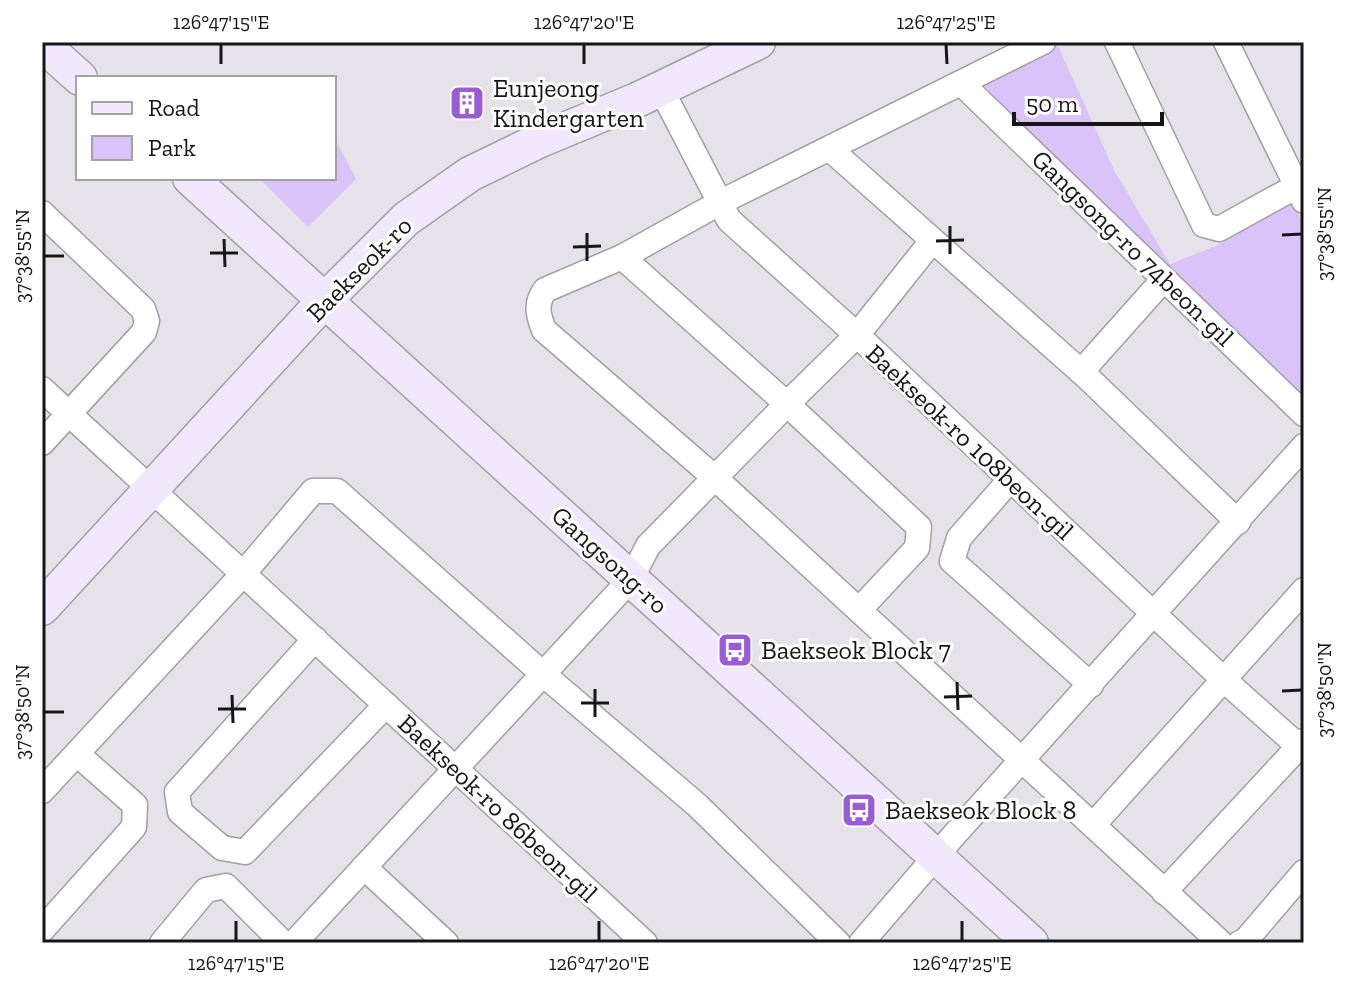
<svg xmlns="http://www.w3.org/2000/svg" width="1346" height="985" viewBox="0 0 1346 985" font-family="'Zilla Slab',serif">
<rect width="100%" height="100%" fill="#e5e3e9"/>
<g fill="#dac3f8">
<polygon points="1058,46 1115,172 1170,264 1216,246 1291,201 1304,224 1304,399 1031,136 983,84 1010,67"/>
<polygon points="334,137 356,179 308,227 259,178 334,178"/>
</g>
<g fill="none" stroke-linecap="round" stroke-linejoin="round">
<defs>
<g id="street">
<path d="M 1043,42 L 721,202 L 622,257 L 545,290 C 535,304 538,315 544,330 L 714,477 L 1221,943"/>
<polyline points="1117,42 1204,225 1219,229 1297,186"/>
<polyline points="1226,42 1304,201"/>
<polyline points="961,83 1304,414"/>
<polyline points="661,89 729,220 857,335 1223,679 1304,751"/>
<polyline points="830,149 1088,378 1238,522"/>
<polyline points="42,213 143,309 147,321 144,332 42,443"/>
<polyline points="622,257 787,404 919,527 917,548 859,610"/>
<polyline points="1081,372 1164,279"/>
<polyline points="42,389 645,943"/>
<polyline points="1010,480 959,538 952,561 1091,685"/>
<polyline points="315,639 177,792 180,812 222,848 245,852 386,705"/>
<polyline points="42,791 243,574 313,491 337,491 543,674 697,805 838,943"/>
<polyline points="1094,824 1304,590"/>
<polyline points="364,867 446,943"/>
<polyline points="1164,892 1304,741"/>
<polyline points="42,930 134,827 135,805 77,754"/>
<polyline points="162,943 206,890 226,886 283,943"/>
<polyline points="294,943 631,579 648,546 787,404 857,335 932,241"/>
<polyline points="861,943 955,834 1304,446"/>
<polyline points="1240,943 1245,941 1304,872"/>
</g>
<g id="secondary">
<polyline points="42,44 80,78"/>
<polyline points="190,178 1031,943"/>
<polyline points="42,608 324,301 406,219 470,174 540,140 637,100 758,42"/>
</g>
</defs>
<use href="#street" stroke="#a29fa5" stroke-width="27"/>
<use href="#secondary" stroke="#a29fa5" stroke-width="37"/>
<use href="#street" stroke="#fff" stroke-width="24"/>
<use href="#secondary" stroke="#f2e8fe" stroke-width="34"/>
</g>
<path fill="none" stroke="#161618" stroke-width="3" d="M 221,44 L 221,64M 584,44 L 584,64M 946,44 L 947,64M 950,226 L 950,254M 587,233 L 587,261M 1282,235 L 1302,234M 224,239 L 225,267M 936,241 L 964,240M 573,247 L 601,246M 210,253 L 238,253M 44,256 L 64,256M 957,682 L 958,710M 595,689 L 595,717M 1282,691 L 1302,690M 232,695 L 233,723M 944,697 L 972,696M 581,703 L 609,703M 218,709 L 246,709M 44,712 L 64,712M 236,921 L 236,941M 599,921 L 599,941M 962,921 L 962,941"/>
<defs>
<symbol id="building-square" viewBox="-11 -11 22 22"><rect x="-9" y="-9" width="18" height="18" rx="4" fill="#985cd4" stroke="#fff"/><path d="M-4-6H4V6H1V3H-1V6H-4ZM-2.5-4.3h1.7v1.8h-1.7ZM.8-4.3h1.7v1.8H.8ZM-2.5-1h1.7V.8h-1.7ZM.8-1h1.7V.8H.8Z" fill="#fff"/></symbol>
<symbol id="bus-square" viewBox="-11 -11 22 22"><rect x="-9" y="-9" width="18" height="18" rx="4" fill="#985cd4" stroke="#fff"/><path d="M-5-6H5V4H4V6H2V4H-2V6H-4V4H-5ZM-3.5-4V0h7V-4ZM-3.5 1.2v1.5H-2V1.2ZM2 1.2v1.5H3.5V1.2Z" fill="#fff"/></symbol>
</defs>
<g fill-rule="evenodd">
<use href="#building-square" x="447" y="83" width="40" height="40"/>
<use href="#bus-square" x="715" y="630" width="40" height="40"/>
<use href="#bus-square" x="839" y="790" width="40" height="40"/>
</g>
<g text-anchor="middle" stroke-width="6" stroke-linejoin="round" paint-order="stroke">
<g font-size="26" fill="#161618" stroke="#fff" text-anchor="start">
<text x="493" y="97">Eunjeong<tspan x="493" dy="30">Kindergarten</tspan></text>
<text x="761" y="659">Baekseok Block 7</text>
<text x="885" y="819">Baekseok Block 8</text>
</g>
<g font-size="26" fill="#161618" stroke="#fff">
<text transform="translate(1133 248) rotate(44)" y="9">Gangsong-ro 74beon-gil</text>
<text transform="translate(359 269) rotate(-45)" y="9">Baekseok-ro</text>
<text transform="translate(970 442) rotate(43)" y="9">Baekseok-ro 108beon-gil</text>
<text transform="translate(610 560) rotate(42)" y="9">Gangsong-ro</text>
<text transform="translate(498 808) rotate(43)" y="9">Baekseok-ro 86beon-gil</text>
</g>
</g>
<rect width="1346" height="985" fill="none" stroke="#ffffff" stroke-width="88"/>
<rect x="76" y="76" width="260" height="104" fill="#ffffff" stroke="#a2a2a3" stroke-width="2"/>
<rect x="92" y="102" width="40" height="12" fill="#f2e8fe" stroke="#a2a2a3" stroke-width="2"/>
<text x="148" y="116" font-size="24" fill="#161618">Road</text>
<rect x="92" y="136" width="40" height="24" fill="#dac3f8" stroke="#a2a2a3" stroke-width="2"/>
<text x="148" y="156" font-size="24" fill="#161618">Park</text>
<path d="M1014 112v12h148v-12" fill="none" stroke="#161618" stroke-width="4"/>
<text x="1026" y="112" font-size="24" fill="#161618" stroke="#ffffff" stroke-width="6" paint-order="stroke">50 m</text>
<rect x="44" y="44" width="1258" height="897" fill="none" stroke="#161618" stroke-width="3"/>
<g font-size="20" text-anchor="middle" fill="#161618">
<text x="221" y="29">126°47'15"E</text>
<text x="584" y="29">126°47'20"E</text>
<text x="946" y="29">126°47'25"E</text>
<text transform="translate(1324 234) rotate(-90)" y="7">37°38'55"N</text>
<text transform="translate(22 256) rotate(-90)" y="7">37°38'55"N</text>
<text transform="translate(1324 690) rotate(-90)" y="7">37°38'50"N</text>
<text transform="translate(22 712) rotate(-90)" y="7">37°38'50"N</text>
<text x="236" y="970">126°47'15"E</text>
<text x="599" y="970">126°47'20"E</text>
<text x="962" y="970">126°47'25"E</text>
</g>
</svg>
